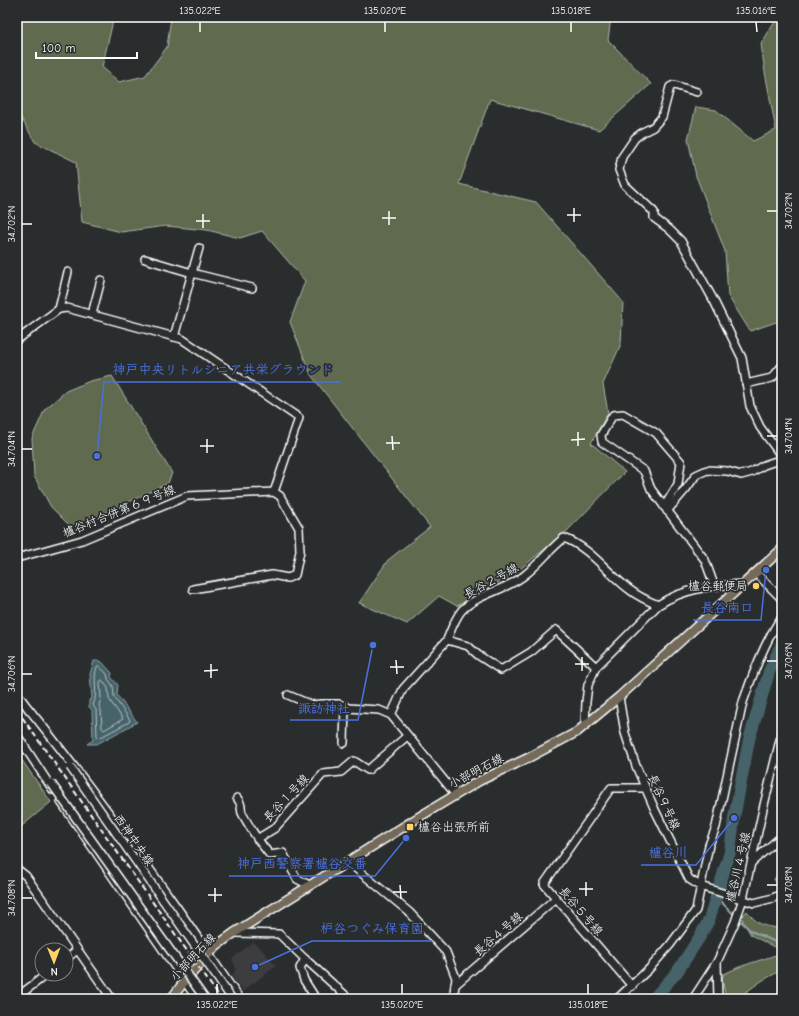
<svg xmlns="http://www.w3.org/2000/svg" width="799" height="1016" viewBox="0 0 799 1016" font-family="'Comic Neue','Klee One',sans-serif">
<rect width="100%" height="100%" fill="#2a2d2e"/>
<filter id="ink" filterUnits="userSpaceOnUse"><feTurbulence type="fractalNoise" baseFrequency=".025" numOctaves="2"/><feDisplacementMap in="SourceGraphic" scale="8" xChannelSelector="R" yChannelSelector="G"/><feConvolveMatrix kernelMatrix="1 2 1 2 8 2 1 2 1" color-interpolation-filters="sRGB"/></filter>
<g filter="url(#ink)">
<polygon fill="#3e3c41" points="253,942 261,949 276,966 243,991 232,977 236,968 232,959"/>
<g fill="#606a50" stroke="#b0b4a8">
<polygon points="19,17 114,17 102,67 119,82 145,76 167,47 171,17 611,17 608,40 651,84 599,130 490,99 459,184 536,202 623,302 621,344 603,384 608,413 591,443 625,472 567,531 515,573 457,606 439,596 407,624 359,603 388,560 430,527 311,375 290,322 305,281 262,231 240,238 207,230 166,226 121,232 82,222 76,162 35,142 17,111 17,40"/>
<polygon points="778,17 782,17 782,244 777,254 782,292 782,320 750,331 728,296 725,251 696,176 688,139 696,107 716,110 753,141 776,130 765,72 761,44"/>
<polygon points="112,376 172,473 168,483 73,529 51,507 34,476 32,438 45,409 66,391 90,381"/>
<polygon points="17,753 51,802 17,830"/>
<polygon points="782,870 782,892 771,897 769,895 780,889 774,879"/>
<path d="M 747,911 C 759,927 764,925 782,929 L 782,970 L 763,980 L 736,999 L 726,999 L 722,978 L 724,974 L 739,967 L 779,954 L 778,949 L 751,935 L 741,917 Z"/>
</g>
<polygon fill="#47646b" stroke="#91a2a6" points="94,661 101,661 112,673 111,677 118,685 117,695 137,722 97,744 87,744 93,740 92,710 89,707 89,700 92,699 90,674"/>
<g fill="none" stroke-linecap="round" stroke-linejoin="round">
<g stroke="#b5c1c4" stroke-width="1">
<path d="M 99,666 L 107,674 L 108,679 L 113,686 L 114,697 L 130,720 L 129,722 L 99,738 L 97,736 L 96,710 L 93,705 C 99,694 92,679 97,667 Z"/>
<polygon points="102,680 108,688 109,699 123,719 104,730 102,728 101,710 99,705 101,699 100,682"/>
</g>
<polyline stroke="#91a2a6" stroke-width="2" points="716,897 751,931 782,945"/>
<polyline stroke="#47646b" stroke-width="12" points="653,999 677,972 699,938 709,920 730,852 734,818 749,740 769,672 782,643"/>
<defs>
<g id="minor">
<polyline points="697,92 674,85 670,87 662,117 653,127 643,132 635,138 622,157 619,170 625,185 654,212 654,218 669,229 681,241 714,301 742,358 750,406 760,427 782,457"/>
<polyline points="145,259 192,273 252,288"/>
<polyline points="59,309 68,272"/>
<polyline points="92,314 101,280"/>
<polyline points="174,337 199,248"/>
<polyline points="17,340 59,309 67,308 182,339 299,418 274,492"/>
<polyline points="746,384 772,378 782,366"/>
<polyline points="664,507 678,484 681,462 656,433 623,414 613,415 601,435 602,442 644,471 651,489 705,560 714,585"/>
<polyline points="667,511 686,489 696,475 707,470 727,471 741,475 752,472 764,465 782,459"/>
<polyline points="17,558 82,540 187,496 274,492 280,496 299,528 300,551 295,575 288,578 272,575 193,589"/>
<polyline points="756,573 782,599"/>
<path d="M 658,605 C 648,601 639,597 630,590 C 608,574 591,548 564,538 C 550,549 540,563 526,574 C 508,590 479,593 462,610 C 455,618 451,630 447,640 L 468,646 L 478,655 L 501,670 L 531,652 L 556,630 L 596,667 L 658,605 C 684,588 714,585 744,584"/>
<polyline points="17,693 30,711"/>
<polyline points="288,695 312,705 321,704 339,704 348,708 379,710 391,715 456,795"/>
<polyline points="619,697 625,733 636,766 655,810 689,879 700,886 754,903 773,898 782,894"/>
<path d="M 28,708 C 81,773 130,841 178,909 C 199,939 219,970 240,999"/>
<polyline points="391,715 403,689 447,640"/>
<polyline points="585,725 586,702 588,685 596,667"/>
<polyline points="17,735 53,790"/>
<polyline points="344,743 345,706"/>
<polyline points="778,752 782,765"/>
<path d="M 237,798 C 244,806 239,809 243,815 C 251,830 260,843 270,855 L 283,853 L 297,879 L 309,885"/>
<polyline points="61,802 197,999"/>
<polyline points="257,839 275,828 323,774 341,772 354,761 368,770 407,736"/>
<polyline points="348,862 409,912 446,952 456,978 453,999"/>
<polyline points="752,862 782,836"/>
<polyline points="17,869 26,876 112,999"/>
<polyline points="234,933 279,934 305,959 344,994 348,999"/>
<polyline points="66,959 77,950"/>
<polyline points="305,959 300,968 304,980 316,999"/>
<polyline points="717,962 718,999"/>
<polyline points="455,985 555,899"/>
<polyline points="632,986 544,884 611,788 645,788"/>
<polyline points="17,997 47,974"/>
<path d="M 617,999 L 649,969 L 670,945 L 696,910 L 709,845 L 716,827 L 743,702 C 752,676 766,638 782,617"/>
<polyline points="693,999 717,962 735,922 743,899 763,809 782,732"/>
</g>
<polyline id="major" points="171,999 184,982 216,946 234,933 419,817 479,781 528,758 577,732 619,697 782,549"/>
</defs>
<use href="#minor" stroke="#fff" stroke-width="10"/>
<use href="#major" stroke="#fff" stroke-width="11"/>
<use href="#minor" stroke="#2a2d2e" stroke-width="7"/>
<use href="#major" stroke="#736a5a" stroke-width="8"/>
<polyline stroke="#fff" stroke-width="2" stroke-dasharray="6 3" stroke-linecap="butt" points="17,710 221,999"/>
<defs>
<g id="minor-bridge">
<polyline points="70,767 232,999"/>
<polyline points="51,783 205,999"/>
</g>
</defs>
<use href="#minor-bridge" stroke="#fff" stroke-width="10" stroke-linecap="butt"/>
<use href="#minor-bridge" stroke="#2a2d2e" stroke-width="7"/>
</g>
</g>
<path fill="none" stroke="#fff" stroke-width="1.5" d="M 200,22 L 200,32M 385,22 L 385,32M 571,22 L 571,32M 756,22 L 757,32M 574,208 L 574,222M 389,211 L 389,225M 767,211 L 777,211M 203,214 L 203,228M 567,215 L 581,215M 382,218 L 396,218M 196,221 L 210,221M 22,224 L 32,224M 578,432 L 578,446M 392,436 L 393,450M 767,436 L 777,436M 207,439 L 207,453M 571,440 L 585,439M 386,443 L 400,443M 200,446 L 214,446M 22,449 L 32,449M 582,657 L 582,671M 396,660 L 397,674M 767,661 L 777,661M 211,664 L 211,678M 575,664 L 589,664M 390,667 L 404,667M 204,671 L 218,670M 22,674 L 32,674M 586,882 L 586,896M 400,885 L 401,899M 767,885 L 777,885M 215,888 L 215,902M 579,889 L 593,889M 393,892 L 407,892M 208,895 L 222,895M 22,898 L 32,898M 217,984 L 217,994M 402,984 L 402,994M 588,984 L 588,994"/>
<g fill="#ffd166" stroke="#2a2d2e" stroke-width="1.5">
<circle cx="756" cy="586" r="4"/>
<rect x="406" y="823" width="8" height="8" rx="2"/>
</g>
<g text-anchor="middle" stroke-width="3.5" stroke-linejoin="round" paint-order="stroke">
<g font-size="12" fill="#fff" stroke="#2a2d2e">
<text transform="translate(119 511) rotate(-22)" y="4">櫨谷村合併第６９号線</text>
<text transform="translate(491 581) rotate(-29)" y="4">長谷２号線</text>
<text transform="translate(476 771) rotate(-28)" y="4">小部明石線</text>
<text transform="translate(286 798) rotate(-47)" y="4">長谷１号線</text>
<text transform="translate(664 802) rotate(65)" y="4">長谷９号線</text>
<text transform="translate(134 840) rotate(55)" y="4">西神中央線</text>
<text transform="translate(738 867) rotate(-77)" y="4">櫨谷川４号線</text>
<text transform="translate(581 911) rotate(49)" y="4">長谷５号線</text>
<text transform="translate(498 934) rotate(-41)" y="4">長谷４号線</text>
<text transform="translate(193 957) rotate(-47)" y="4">小部明石線</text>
</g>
<g font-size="12" fill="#fff" stroke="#2a2d2e" text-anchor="end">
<text x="748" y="590">櫨谷郵便局</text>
<text x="418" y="831" text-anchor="start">櫨谷出張所前</text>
</g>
</g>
<path fill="none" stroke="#4a71e0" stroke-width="1.5" d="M97 456L104 382H341M766 570L761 620H693M373 645L358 720H290M734 818L696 865H641M406 838L375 876H229M255 967L312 941H432"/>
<g fill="#4a71e0" stroke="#2a2d2e" stroke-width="1.5">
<circle cx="97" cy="456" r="4"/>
<circle cx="766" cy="570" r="4"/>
<circle cx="373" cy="645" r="4"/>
<circle cx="734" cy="818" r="4"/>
<circle cx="406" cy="838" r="4"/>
<circle cx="255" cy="967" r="4"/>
</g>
<g font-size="13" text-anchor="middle" font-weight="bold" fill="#4a71e0" stroke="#2a2d2e" stroke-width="3.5" stroke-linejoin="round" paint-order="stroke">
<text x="223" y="374">神戸中央リトルシニア共栄グラウンド</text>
<text x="727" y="612">長谷南口</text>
<text x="324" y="713">諏訪神社</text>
<text x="668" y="857">櫨谷川</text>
<text x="302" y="868">神戸西警察署櫨谷交番</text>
<text x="372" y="933">枦谷つぐみ保育園</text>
</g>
<rect width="799" height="1016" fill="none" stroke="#2a2d2e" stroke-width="44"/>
<g transform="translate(54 962) rotate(179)"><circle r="19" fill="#2a2d2e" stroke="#7f8182"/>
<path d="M0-3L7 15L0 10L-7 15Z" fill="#ffd166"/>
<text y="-6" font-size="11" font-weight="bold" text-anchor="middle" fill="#ffffff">N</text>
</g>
<path d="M36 52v6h101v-6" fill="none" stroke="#ffffff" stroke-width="2"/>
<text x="42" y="52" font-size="12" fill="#ffffff" stroke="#2a2d2e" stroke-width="3" paint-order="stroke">100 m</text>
<rect x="22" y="22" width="755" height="972" fill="none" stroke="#fff" stroke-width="1.5"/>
<g font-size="10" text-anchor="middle" fill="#fff">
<text x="200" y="14">135.022°E</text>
<text x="385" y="14">135.020°E</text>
<text x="571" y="14">135.018°E</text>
<text x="756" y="14">135.016°E</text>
<text transform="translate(788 211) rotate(-90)" y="4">34.702°N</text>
<text transform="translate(11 224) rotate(-90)" y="4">34.702°N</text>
<text transform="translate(788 436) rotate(-90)" y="4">34.704°N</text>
<text transform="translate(11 449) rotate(-90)" y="4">34.704°N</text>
<text transform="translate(788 661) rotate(-90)" y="4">34.706°N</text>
<text transform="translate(11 674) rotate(-90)" y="4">34.706°N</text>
<text transform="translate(788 885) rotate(-90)" y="4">34.708°N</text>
<text transform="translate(11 898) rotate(-90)" y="4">34.708°N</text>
<text x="217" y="1008">135.022°E</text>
<text x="402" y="1008">135.020°E</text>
<text x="588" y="1008">135.018°E</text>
</g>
</svg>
